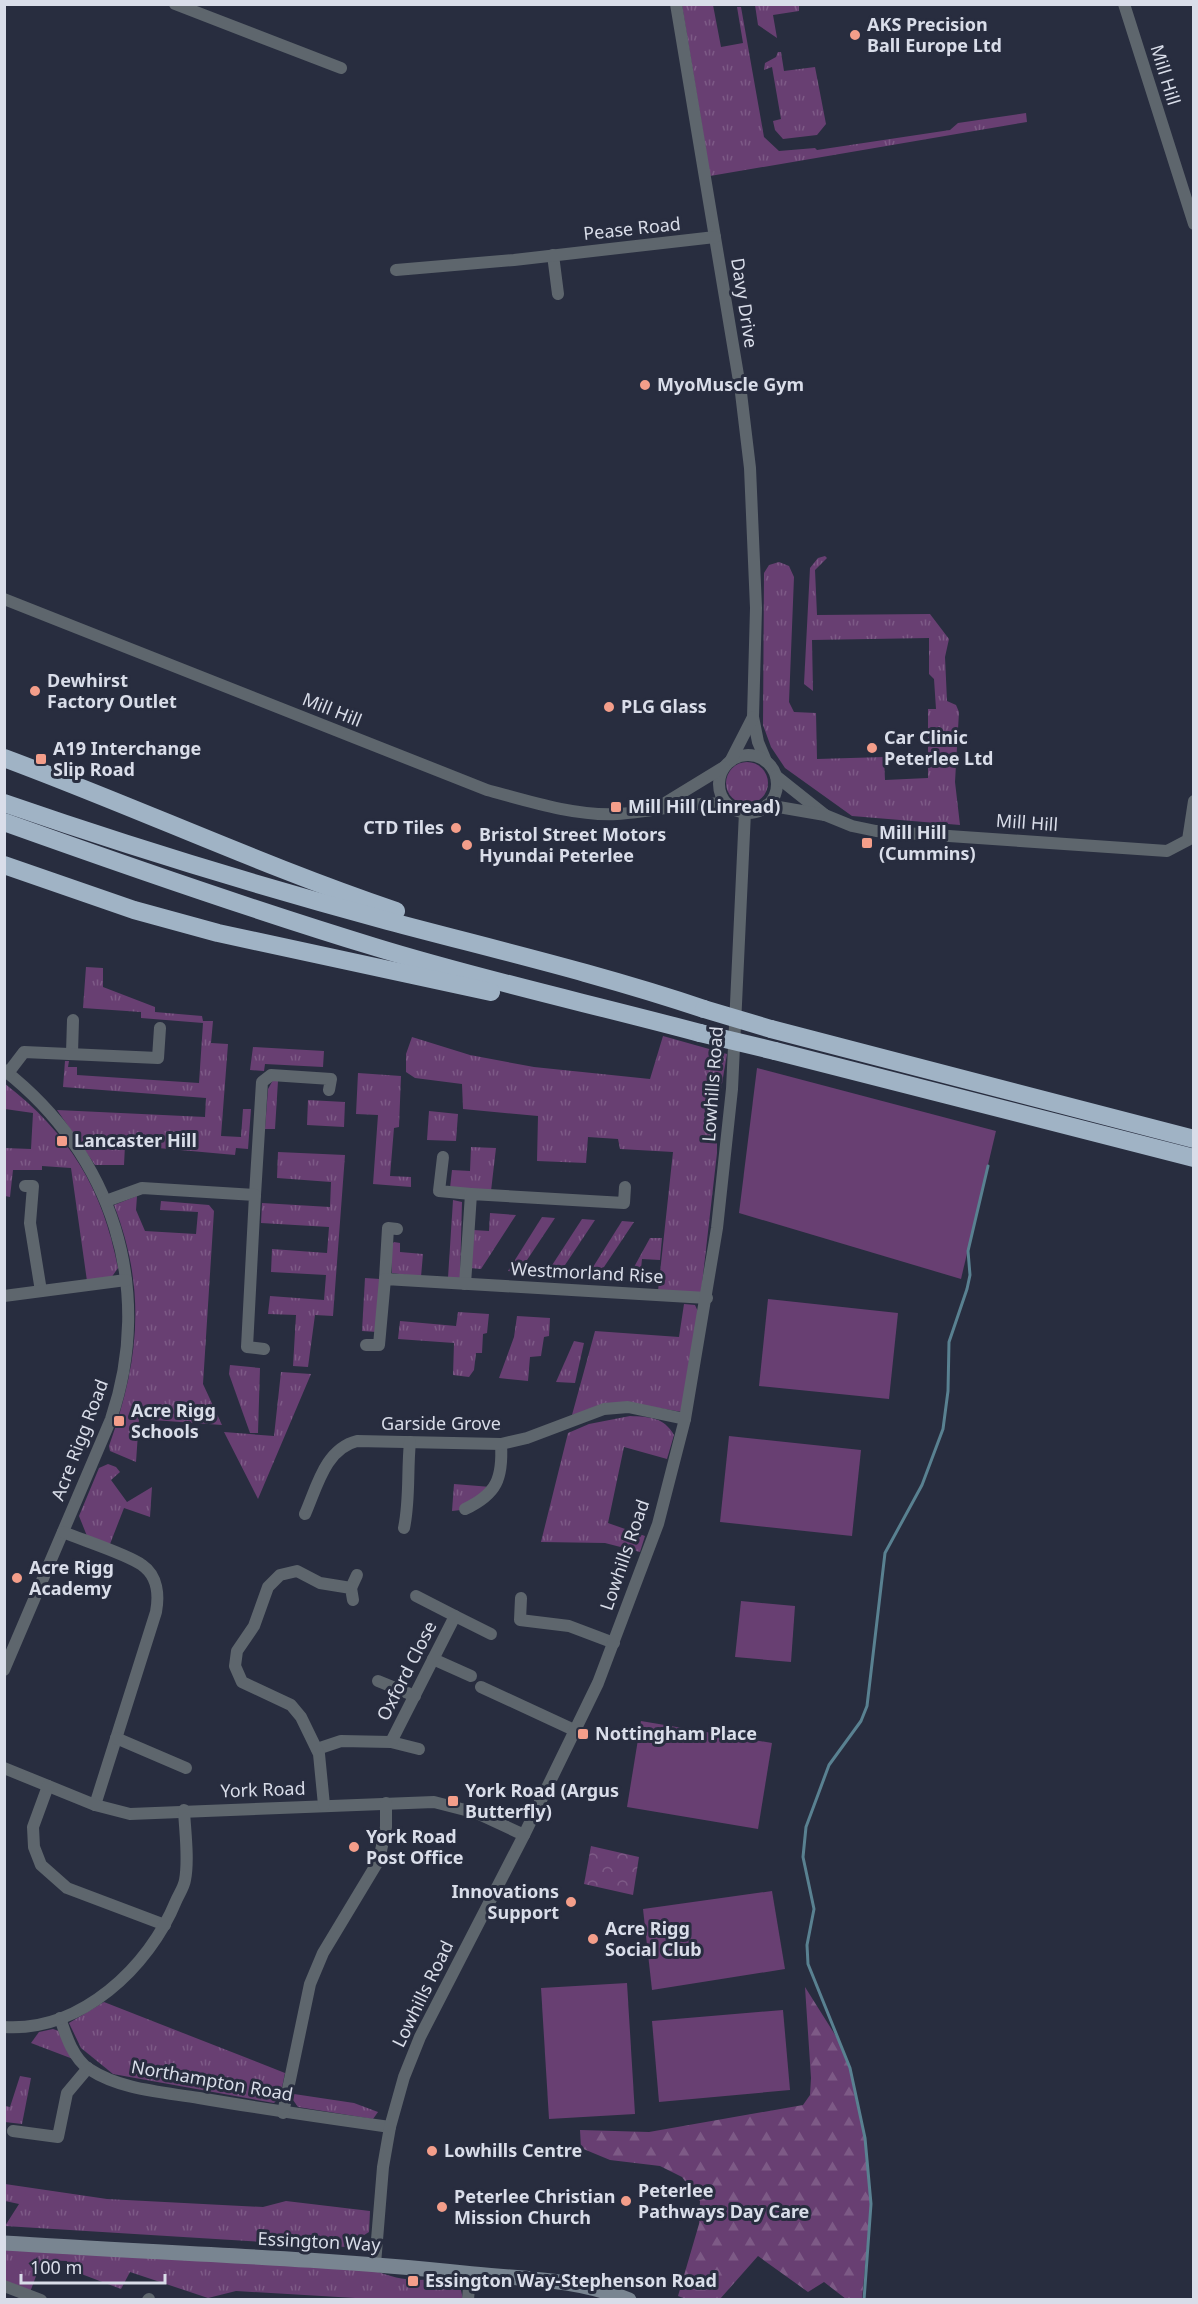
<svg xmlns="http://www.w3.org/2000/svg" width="1198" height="2304" viewBox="0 0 1198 2304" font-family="'Noto Sans',sans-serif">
<defs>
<pattern id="grass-tufts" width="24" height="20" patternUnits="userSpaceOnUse" patternTransform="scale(1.5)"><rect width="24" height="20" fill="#683f72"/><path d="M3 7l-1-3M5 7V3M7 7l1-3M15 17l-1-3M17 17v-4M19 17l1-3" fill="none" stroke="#7d5a86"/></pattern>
<pattern id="forest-firs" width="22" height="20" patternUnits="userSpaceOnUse" patternTransform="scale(1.5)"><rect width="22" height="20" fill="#683f72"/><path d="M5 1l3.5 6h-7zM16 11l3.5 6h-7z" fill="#7d5a86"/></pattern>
<pattern id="park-crowns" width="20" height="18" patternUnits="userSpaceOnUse" patternTransform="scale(1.5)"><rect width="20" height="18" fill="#683f72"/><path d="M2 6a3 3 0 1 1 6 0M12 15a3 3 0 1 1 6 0" fill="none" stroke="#7d5a86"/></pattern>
</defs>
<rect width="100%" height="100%" fill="#282d3f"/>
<g fill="url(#grass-tufts)">
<polygon points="682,5 713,5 721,47 743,43 737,7 741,7 764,137 779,151 815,148 817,150 950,130 958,123 1026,113 1027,122 710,176"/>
<polygon points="755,5 799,5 799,11 773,15 777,38 758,25"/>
<polygon points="778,52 781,52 784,71 815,67 826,124 817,135 783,139 775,130 773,121 781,119 772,67 764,70 765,63 776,57"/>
<polygon points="825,556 827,558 815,570 817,615 930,614 949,639 945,657 947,701 956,705 959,712 955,782 960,825 852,816 785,768 771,747 763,725 764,573 769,565 779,562 789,566 794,577 789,702 794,712 816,713 817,759 884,757 885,780 928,778 928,709 936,709 934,679 929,674 929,638 812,640 813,691 804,684 810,568 818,558"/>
<circle cx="747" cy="783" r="21"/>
<polygon points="86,967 103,968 103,987 155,1007 155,1012 202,1016 203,1021 213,1021 211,1043 228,1044 221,1136 241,1137 243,1109 251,1109 248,1149 236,1148 235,1155 125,1145 124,1165 95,1165 57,1110 205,1117 206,1098 63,1087 65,1061 69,1061 68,1067 77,1067 77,1075 199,1083 203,1023 141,1018 141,1012 83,1008"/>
<polygon points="663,1036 727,1054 717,1113 717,1153 701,1293 658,1291 673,1152 620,1149 618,1139 588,1137 586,1163 537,1161 538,1116 463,1109 462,1084 415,1078 406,1072 406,1054 412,1037 470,1055 534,1067 650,1079"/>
<polygon points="253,1047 324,1051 323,1067 265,1064 264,1071 250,1070"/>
<polygon points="358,1073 401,1076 399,1127 394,1128 390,1176 411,1177 411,1187 373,1184 378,1115 356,1114"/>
<polygon points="273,1080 278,1081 275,1129 265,1129 268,1089"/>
<path d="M 4,1083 C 69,1133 103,1189 118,1268 L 111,1278 L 87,1281 L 71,1168 L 42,1166 L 42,1170 L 13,1170 L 10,1197 L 5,1196 L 5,1148 L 31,1149 L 33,1113 L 5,1109 Z"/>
<polygon points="308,1100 345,1102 344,1127 307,1125"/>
<polygon points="429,1111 458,1114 456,1141 427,1140"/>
<polygon points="471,1147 496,1148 491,1191 450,1188 452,1170 470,1171"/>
<polygon points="278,1152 345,1155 333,1316 315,1315 308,1367 293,1366 296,1315 268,1314 270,1296 324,1300 326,1275 271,1272 272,1249 327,1253 329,1227 261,1223 262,1203 330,1207 331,1182 277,1178"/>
<path d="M 137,1196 L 136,1210 L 145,1231 L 196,1234 L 198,1212 L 160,1210 L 161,1201 L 209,1205 L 214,1211 L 203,1384 L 222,1425 L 139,1419 L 136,1462 L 110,1451 L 109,1446 C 139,1362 147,1291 114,1205 Z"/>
<polygon points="453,1200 462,1202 460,1278 448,1278"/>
<polygon points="490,1213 516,1215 481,1269 470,1268 473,1230 489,1231"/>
<polygon points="542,1217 555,1218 519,1272 508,1271"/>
<polygon points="582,1219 595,1220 559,1274 547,1273"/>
<polygon points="622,1221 634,1222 598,1276 588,1275"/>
<polygon points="650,1238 662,1238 660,1260 642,1259 640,1279 628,1278"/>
<polygon points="394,1242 400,1243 400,1252 423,1254 421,1277 392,1273 391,1245"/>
<polygon points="365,1278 380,1279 377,1332 362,1331"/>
<polygon points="684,1304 695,1305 700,1316 682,1412 629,1403 572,1415 595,1331 679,1337"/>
<polygon points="458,1312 489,1314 487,1333 483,1334 482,1353 476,1353 474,1370 469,1377 453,1375 454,1343 398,1339 400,1321 456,1326"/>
<polygon points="517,1316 550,1318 549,1336 544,1337 541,1356 530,1357 528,1381 499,1378 514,1337"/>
<polygon points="574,1341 584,1343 575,1383 556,1382"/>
<polygon points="230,1365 260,1368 258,1433 250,1433 229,1374"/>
<polygon points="281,1372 311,1374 258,1499 224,1432 274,1436"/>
<path d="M 630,1416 C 649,1417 664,1417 674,1435 L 667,1459 L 624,1447 L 608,1523 L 645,1536 L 640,1552 L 605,1543 L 541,1542 L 568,1433 L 589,1424 Z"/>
<polygon points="108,1464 116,1467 120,1472 111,1480 127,1502 152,1487 150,1517 124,1508 110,1544 87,1536 79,1516 99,1468"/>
<polygon points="454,1484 491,1487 461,1510 452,1511"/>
<polygon points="104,2002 285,2073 280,2097 274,2103 113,2074 81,2048 69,2023"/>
<polygon points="53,2029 59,2031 73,2059 31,2043 39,2032"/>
<polygon points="20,2076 31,2078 22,2124 5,2122 5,2106 10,2107"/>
<polygon points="294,2094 354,2103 378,2112 373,2119 298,2107 293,2100"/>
<polygon points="5,2184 107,2199 263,2207 286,2201 370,2211 369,2232 345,2247 5,2226 19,2204 5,2201"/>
<path d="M 4,2247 L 375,2271 C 397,2279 419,2284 441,2276 L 460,2286 L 463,2299 L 372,2299 L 236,2291 L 208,2298 L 130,2272 L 121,2289 L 68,2269 L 67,2261 L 42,2260 L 29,2295 L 5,2286 Z"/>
</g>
<polygon fill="url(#forest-firs)" points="805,1987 839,2041 852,2076 865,2138 871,2204 862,2299 846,2299 824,2282 808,2292 758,2256 720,2299 686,2299 678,2296 699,2224 700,2201 682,2177 660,2166 610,2160 581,2148 580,2130 649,2132 803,2105 810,2095 811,2078"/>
<polygon fill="url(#park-crowns)" points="591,1846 639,1857 633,1895 584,1884"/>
<g fill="#683f72">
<polygon points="757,1068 996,1131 961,1279 739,1213"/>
<polygon points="768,1299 898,1313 889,1399 759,1386"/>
<polygon points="729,1436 861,1450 852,1536 720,1522"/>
<polygon points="741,1601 795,1606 791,1662 735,1657"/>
<polygon points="641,1721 772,1743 758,1829 627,1807"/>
<polygon points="772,1891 785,1969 652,1990 643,1909"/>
<polygon points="627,1983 635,2114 549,2119 541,1988"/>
<polygon points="783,2010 790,2090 659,2102 652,2021"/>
</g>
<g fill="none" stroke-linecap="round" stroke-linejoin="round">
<polyline stroke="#598191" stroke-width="3" points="864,2300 871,2204 865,2138 850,2068 808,1964 807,1945 814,1909 803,1857 806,1827 829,1765 861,1721 867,1706 885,1553 922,1485 943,1429 948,1391 949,1342 967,1289 970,1275 968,1251 988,1166"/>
<g stroke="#5e666d" stroke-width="12">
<polyline points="175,4 341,68"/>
<polyline points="676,4 741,393 750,468 756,608 753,717 758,742 766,761"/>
<polyline points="1124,4 1194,224"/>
<polyline points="553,255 558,294"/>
<polyline points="396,270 514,260 715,237"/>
<path d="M 4,599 L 487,790 C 528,801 574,816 617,814 C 654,812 690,801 727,804"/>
<circle cx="748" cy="784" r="29"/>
<polyline points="731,760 753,717"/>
<polyline points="776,776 825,815"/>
<polyline points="767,805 825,815 852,826 876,831 1167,851 1188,840 1194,801"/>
<polyline points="660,806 724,767"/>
<polyline points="72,1053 73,1020"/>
<path d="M 4,1070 C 113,1155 155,1289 111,1419 L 4,1670"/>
<polyline points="8,1073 24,1052 158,1058 160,1028"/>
<polyline points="443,1157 439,1191 471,1194"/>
<polyline points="25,1186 33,1186 30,1223 41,1291"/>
<polyline points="255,1195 262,1082 271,1075 331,1079 329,1090"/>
<polyline points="106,1201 142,1188 255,1195 247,1347 264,1349"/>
<polyline points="385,1279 388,1228 397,1229"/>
<polyline points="465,1284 471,1194 624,1203 625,1187"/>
<polyline points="4,1296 126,1280"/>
<polyline points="366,1345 379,1345 385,1279 707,1298"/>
<path d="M 465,1509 C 497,1494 503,1478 501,1444"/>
<path d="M 305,1514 C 317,1487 325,1449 357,1441 L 501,1444 L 527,1438 L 604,1409 L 628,1407 L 685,1419"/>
<path d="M 404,1528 C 410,1500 407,1471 410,1442"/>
<path d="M 63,1532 C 82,1540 127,1554 142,1565 C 158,1576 159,1596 156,1612 L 95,1805"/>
<polyline points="351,1588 357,1575"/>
<polyline points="416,1596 455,1616"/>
<polyline points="521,1598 520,1620 569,1626 614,1643"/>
<polyline points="433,1659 471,1676"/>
<polyline points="378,1681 415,1696"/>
<polyline points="481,1687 574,1730"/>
<polyline points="116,1738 186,1768"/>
<polyline points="391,1742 419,1749"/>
<polyline points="317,1749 341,1741 391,1742 455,1616 491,1634"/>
<polyline points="4,1768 95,1805 130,1814 434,1802 477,1813 524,1835"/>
<polyline points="48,1786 33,1827 34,1847 41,1865 67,1888 165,1925"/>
<polyline points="324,1805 319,1754 301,1717 291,1705 242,1682 235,1666 237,1651 254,1626 268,1587 280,1575 297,1571 320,1583 351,1588 353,1600"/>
<path d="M 60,2018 C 66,2036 73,2058 89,2069 C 121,2090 163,2092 199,2098 C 263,2109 326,2118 390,2127"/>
<path d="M 4,2027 C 81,2032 149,1967 176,1901 C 179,1894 184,1887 185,1880 C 189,1859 185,1832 184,1810"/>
<polyline points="283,2113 310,1984 323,1953 379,1860 386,1827 386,1803"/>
<polyline points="13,2131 58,2137 67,2093 88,2068"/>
<polyline points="375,2264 383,2167 390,2127 404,2077 420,2037 524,1835 598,1683 658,1524 685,1419 717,1228 732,1089 745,812"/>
<polyline points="4,2286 41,2300"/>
<polyline points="148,2300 149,2299"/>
<polyline points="468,2300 470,2274"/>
</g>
<path stroke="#798591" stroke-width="15" d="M 4,2243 C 157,2253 311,2257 464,2273 C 519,2279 576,2278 629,2300"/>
<g stroke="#a0b3c5" stroke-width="18">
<path d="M 4,758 C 136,807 263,866 396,911"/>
<path d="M 4,803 C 131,847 259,886 388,921 C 493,949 600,974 704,1009"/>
<path d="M 4,822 C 127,866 250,909 375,947 C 482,980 592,1004 700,1033"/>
<polyline points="4,865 134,910 218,933 491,992"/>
<polyline points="771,1029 1194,1139"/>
<polyline points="775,1051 1194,1158"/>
</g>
<g stroke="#a0b3c5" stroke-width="18">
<polyline points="704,1009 771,1029"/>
<polyline points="700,1033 775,1051"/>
</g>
</g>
<g fill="#f49e8a" stroke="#282d3f" stroke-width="2">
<circle cx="855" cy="35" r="6"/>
<circle cx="645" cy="385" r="6"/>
<circle cx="35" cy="691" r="6"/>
<circle cx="609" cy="707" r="6"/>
<circle cx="872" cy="748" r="6"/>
<rect x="35" y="753" width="12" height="12" rx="3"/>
<rect x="610" y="801" width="12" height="12" rx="3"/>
<circle cx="456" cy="828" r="6"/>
<rect x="861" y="837" width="12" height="12" rx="3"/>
<circle cx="467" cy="845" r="6"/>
<rect x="56" y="1135" width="12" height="12" rx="3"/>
<rect x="113" y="1415" width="12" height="12" rx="3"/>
<circle cx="17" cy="1578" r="6"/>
<rect x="577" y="1728" width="12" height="12" rx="3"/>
<rect x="447" y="1795" width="12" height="12" rx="3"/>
<circle cx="354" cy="1847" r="6"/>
<circle cx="571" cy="1902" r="6"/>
<circle cx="593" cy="1939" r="6"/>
<circle cx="432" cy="2151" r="6"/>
<circle cx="626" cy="2201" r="6"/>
<circle cx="442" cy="2207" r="6"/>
<rect x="407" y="2275" width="12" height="12" rx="3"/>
</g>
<g text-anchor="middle" stroke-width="6" stroke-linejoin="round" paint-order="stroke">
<g font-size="18" font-weight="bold" fill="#d9dde9" stroke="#282d3f" text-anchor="start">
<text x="867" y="31">AKS Precision<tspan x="867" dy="21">Ball Europe Ltd</tspan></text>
<text x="657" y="391">MyoMuscle Gym</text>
<text x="47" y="687">Dewhirst<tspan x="47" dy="21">Factory Outlet</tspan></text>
<text x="621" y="713">PLG Glass</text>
<text x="884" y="744">Car Clinic<tspan x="884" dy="21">Peterlee Ltd</tspan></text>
<text x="53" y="755">A19 Interchange<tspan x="53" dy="21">Slip Road</tspan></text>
<text x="628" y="813">Mill Hill (Linread)</text>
<text x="444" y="834" text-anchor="end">CTD Tiles</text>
<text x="879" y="839">Mill Hill<tspan x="879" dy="21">(Cummins)</tspan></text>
<text x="479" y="841">Bristol Street Motors<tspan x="479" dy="21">Hyundai Peterlee</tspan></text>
<text x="74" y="1147">Lancaster Hill</text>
<text x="131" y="1417">Acre Rigg<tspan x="131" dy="21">Schools</tspan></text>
<text x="29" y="1574">Acre Rigg<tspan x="29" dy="21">Academy</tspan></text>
<text x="595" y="1740">Nottingham Place</text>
<text x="465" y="1797">York Road (Argus<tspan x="465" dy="21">Butterfly)</tspan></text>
<text x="366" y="1843">York Road<tspan x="366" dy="21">Post Office</tspan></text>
<text x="559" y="1898" text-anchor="end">Innovations<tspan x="559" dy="21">Support</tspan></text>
<text x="605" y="1935">Acre Rigg<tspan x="605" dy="21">Social Club</tspan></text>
<text x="444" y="2157">Lowhills Centre</text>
<text x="638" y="2197">Peterlee<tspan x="638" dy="21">Pathways Day Care</tspan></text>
<text x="454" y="2203">Peterlee Christian<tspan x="454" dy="21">Mission Church</tspan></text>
<text x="425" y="2287">Essington Way-Stephenson Road</text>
</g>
<g font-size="18" fill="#d9dde9" stroke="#282d3f">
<text transform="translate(1165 75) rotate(73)" y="6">Mill Hill</text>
<text transform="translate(632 229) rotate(-6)" y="6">Pease Road</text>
<text transform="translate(744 303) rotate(81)" y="6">Davy Drive</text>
<text transform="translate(332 710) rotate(22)" y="6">Mill Hill</text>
<text transform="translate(1027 823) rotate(4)" y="6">Mill Hill</text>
<text transform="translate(713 1084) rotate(-86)" y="6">Lowhills Road</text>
<text transform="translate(587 1273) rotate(3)" y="6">Westmorland Rise</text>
<text x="441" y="1430">Garside Grove</text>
<text transform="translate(80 1440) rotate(-69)" y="6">Acre Rigg Road</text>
<text transform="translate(625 1555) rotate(-71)" y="6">Lowhills Road</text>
<text transform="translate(407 1671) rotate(-63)" y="6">Oxford Close</text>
<text transform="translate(263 1790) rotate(-2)" y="6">York Road</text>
<text transform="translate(423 1994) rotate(-64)" y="6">Lowhills Road</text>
<text transform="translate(212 2081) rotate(10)" y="6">Northampton Road</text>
<text transform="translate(319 2242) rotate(3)" y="6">Essington Way</text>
</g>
</g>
<rect width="1198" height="2304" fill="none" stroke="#d9dde9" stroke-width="12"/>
<path d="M21 2274v9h144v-9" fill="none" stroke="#d9dde9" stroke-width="3"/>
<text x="30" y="2274" font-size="18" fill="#d9dde9" stroke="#282d3f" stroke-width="4.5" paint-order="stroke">100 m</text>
</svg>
